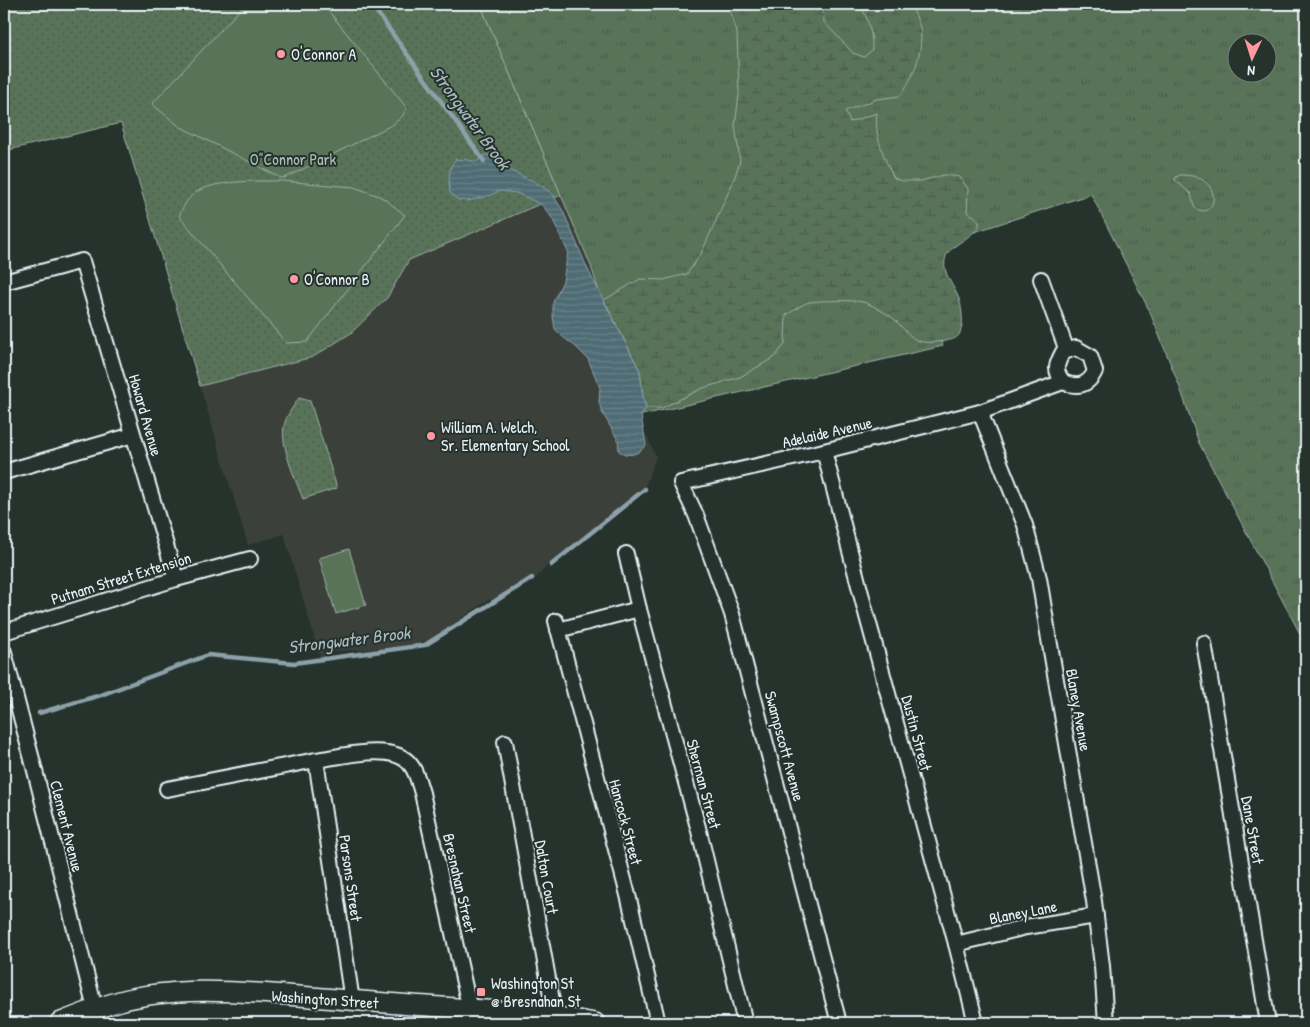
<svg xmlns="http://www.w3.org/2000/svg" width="1310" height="1027" viewBox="0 0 1310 1027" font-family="'Patrick Hand',sans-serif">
<defs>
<pattern id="grass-tufts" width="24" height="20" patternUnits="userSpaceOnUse" patternTransform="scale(1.25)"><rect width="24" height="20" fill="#587359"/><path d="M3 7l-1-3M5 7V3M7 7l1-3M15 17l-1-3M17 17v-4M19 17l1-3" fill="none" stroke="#4e5b51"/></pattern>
<pattern id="wetland-marsh" width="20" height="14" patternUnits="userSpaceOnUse" patternTransform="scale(1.25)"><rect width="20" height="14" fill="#587359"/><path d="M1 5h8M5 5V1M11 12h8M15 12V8" fill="none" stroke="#4e5b51"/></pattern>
<pattern id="park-dots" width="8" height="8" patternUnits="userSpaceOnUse" patternTransform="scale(1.25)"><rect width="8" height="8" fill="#587359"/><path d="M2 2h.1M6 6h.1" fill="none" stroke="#4e5b51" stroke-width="1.8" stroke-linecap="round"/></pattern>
<pattern id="water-rules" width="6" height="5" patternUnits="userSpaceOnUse" patternTransform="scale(1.25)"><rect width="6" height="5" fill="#4f6c75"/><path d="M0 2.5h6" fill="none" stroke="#688189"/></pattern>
</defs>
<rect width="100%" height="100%" fill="#26332d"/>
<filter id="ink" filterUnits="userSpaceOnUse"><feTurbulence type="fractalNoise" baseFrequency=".02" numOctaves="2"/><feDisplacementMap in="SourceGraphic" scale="10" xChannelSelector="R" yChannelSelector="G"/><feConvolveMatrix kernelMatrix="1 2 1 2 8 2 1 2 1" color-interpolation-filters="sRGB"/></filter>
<g filter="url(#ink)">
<polygon fill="#3a403a" points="561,195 591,266 638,416 656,457 644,489 552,561 532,582 507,597 488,600 431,639 400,648 337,651 320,657 284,534 248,545 200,386 313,357 387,298 409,260"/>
<path fill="url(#grass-tufts)" stroke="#a0b2a8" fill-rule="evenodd" d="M 480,4 L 1306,4 L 1306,645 L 1199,443 L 1179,385 L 1149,310 L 1091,194 L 913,252 L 943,346 L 638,416 L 591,266 ZM 1238,42 L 1268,42 L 1268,72 L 1238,72 Z"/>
<g fill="url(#wetland-marsh)" stroke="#a0b2a8">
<path d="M 728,4 L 823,4 L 824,22 L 853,53 L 864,57 L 872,50 C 873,33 867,19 861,4 L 910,4 C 915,14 921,25 921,37 C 921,58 912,80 900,96 L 877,99 L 845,111 L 850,122 L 877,113 C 874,136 884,158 894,178 L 902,181 L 921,181 L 944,175 L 960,177 L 968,189 L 967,212 C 971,215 978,217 979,222 C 982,233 951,244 946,256 C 940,273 956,287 960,302 C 962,311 964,324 960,333 C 957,339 951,340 945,341 C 937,342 929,343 922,342 C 908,339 901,323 890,316 C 884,312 870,304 863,302 C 855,300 813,300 806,303 C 799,306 793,312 786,315 L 785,344 L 775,357 L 740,377 L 703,388 L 662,408 L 646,408 L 643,397 L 640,371 L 604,300 L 640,279 L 663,280 L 687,274 L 701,254 L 733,182 L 740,161 L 735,126 L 739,95 L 737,32 Z"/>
<path d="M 1180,175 C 1228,174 1216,225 1194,207 L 1191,194 L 1175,180 L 1176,177 Z"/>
</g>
<g fill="url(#park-dots)" stroke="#a0b2a8">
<polygon points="8,4 480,4 561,195 409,260 387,298 351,333 313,357 200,386 121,123 4,151 4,20"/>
<path d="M 299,398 L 310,401 L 337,488 L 303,499 C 296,481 280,445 284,426 C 286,416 293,407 299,398 Z"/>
</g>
<g fill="#587359" stroke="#a0b2a8">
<path d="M 245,4 L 323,4 L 406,107 C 406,115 398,120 392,125 L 287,177 L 281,178 L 179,126 L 152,104 Z"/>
<path d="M 252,181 L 282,181 L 354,187 L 379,196 L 386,200 L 405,215 L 307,342 L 286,343 L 179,216 C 183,208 187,198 195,193 C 209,183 235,182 252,181 Z"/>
<polygon points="349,549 366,605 336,614 319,558"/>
</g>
<path fill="url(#water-rules)" stroke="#8ca1a9" d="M 485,155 L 500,158 L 511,171 L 535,182 L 552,193 L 563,211 L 588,270 L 640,371 L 643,397 L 646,408 L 641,415 L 646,445 C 639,454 629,458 619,451 L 618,440 L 602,412 L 599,402 L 600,388 L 588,359 L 576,347 L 563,337 L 555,329 L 553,316 L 553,302 L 563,281 L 568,252 L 552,218 L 542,205 L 517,193 L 499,191 L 491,195 L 468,201 L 458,200 L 450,193 C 449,182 447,168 456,159 L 468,160 L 476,162 Z"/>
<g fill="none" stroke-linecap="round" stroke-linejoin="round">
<g stroke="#8ca1a9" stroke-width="4.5">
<polyline points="371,4 484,161"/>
<polyline points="551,565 645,489"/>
<polyline points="39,713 101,695 208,655 294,663 425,645 532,578"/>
<polyline points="4,722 5,722"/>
</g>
<defs>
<g id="minor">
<polyline points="1041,279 1067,351"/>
<polyline points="4,282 82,261 176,579"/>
<polyline points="980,412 1025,525 1039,578 1049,639 1094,901 1102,966 1106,1023"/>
<polyline points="824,451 865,609 956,944 976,1023"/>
<polyline points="4,472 133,435"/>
<polyline points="626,554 639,609 699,831 745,1023"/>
<polyline points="556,621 629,899 658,1023"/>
<polyline points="558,630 639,609"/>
<polyline points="4,632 176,579 250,559"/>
<polyline points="1204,643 1268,1023"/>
<polyline points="4,652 34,767 95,1009"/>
<polyline points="505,742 555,1017"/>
<polyline points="167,789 316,760"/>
<polyline points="956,944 1026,927 1096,916"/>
<path d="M 352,1001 L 316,760 C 340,757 393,742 410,764 C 417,772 419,784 422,793 L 470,1010 L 469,1023"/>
<path d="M 839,1023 L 732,614 L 696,515 L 681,483 L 824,451 L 980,412 L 1063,382 C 1054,370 1056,365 1063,352 L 1076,348 L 1090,356 L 1095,371 C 1088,386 1078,388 1063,382"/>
</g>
<path id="secondary" d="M 59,1023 C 79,1015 99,1007 120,1001 C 171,987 233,991 286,995 C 323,998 361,1001 399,1004 C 464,1009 531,1011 595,1023"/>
</defs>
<use href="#minor" stroke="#e8f1f8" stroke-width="18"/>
<use href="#secondary" stroke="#e8f1f8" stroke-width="22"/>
<use href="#minor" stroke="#26332d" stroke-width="14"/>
<use href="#secondary" stroke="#26332d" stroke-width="19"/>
</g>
</g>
<g fill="#ff9aa2" stroke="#26332d" stroke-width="2">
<circle cx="281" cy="54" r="5"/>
<circle cx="294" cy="279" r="5"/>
<circle cx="431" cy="436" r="5"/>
<rect x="476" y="987" width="10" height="10" rx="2.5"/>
</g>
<g text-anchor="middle" stroke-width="4" stroke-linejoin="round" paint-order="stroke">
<g font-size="16" fill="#e8f1f8" stroke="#26332d" text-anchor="start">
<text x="291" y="60">O'Connor A</text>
<text x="304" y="285">O'Connor B</text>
<text x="441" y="433">William A. Welch,<tspan x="441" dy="18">Sr. Elementary School</tspan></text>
<text x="491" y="989">Washington St<tspan x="491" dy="18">@ Bresnahan St</tspan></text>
</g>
<g font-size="16" fill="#aebfb8" stroke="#26332d">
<text x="293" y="165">O"Connor Park</text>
</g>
<g font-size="16" fill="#e8f1f8" stroke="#26332d">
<text transform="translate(146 415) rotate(74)" y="6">Howard Avenue</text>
<text transform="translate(827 432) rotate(-13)" y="6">Adelaide Avenue</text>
<text transform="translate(121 578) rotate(-17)" y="6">Putnam Street Extension</text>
<text transform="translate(1079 710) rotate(80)" y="6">Blaney Avenue</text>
<text transform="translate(917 733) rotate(75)" y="6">Dustin Street</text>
<text transform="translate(785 746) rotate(75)" y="6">Swampscott Avenue</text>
<text transform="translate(704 784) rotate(75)" y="6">Sherman Street</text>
<text transform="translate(626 822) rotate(75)" y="6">Hancock Street</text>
<text transform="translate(67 826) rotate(76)" y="6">Clement Avenue</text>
<text transform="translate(1253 830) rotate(80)" y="6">Dane Street</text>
<text transform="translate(547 877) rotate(80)" y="6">Dalton Court</text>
<text transform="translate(351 878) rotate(82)" y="6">Parsons Street</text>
<text transform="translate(460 883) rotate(77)" y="6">Bresnahan Street</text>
<text transform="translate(1023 912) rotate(-11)" y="6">Blaney Lane</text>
<text transform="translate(325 999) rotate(4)" y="6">Washington Street</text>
</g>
<g font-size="18" font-style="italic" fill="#abbcc4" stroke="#26332d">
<text transform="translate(470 118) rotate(54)" y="6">Strongwater Brook</text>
<text transform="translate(349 640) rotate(-7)" y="6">Strongwater Brook</text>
</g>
</g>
<rect width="1310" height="1027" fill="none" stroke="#26332d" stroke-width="20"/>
<rect x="10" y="10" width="1290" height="1007" fill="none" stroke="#e8f1f8" stroke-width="2" filter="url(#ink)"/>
<g transform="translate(1252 58) rotate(184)"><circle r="24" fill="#26332d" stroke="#747f7e"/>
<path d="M0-4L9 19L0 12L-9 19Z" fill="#ff9aa2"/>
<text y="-8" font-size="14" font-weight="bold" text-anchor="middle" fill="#e8f1f8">N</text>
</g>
</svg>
